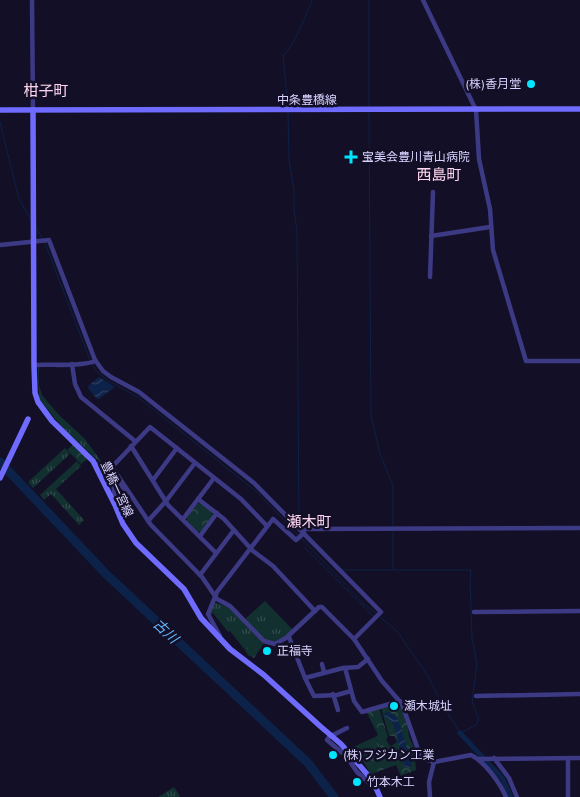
<svg xmlns="http://www.w3.org/2000/svg" width="580" height="797" viewBox="0 0 580 797" font-family="Mulish,'Noto Sans JP',sans-serif">
<defs>
<pattern id="grass-tufts" width="24" height="20" patternUnits="userSpaceOnUse" patternTransform="scale(1.25)"><rect width="24" height="20" fill="#12302f"/><path d="M3 7l-1-3M5 7V3M7 7l1-3M15 17l-1-3M17 17v-4M19 17l1-3" fill="none" stroke="#344d4e"/></pattern>
<pattern id="forest-crowns" width="20" height="18" patternUnits="userSpaceOnUse" patternTransform="scale(1.25)"><rect width="20" height="18" fill="#12302f"/><path d="M2 6a3 3 0 1 1 6 0M12 15a3 3 0 1 1 6 0" fill="none" stroke="#344d4e"/></pattern>
<pattern id="water-waves" width="16" height="10" patternUnits="userSpaceOnUse" patternTransform="scale(1.25)"><rect width="16" height="10" fill="#0c2248"/><path d="M0 5q4-4 8 0t8 0" fill="none" stroke="#2f4163"/></pattern>
</defs>
<rect width="100%" height="100%" fill="#130f26"/>
<g fill="url(#grass-tufts)">
<polygon points="38,367 39,367 39,385 42,395 59,415 85,439 106,468 63,428 39,399"/>
<polygon points="65,448 70,454 33,488 28,482"/>
<polygon points="77,461 81,466 56,489 84,520 79,525 51,494 44,500 40,495"/>
<path d="M 265,601 L 293,630 C 270,652 263,638 245,619 Z"/>
<polygon points="214,602 230,608 257,637 245,650 230,631 228,632 213,613 211,615 210,613"/>
<polygon points="375,737 384,755 382,757 363,752 361,758 353,747"/>
<polygon points="174,787 180,796 179,797 158,797"/>
</g>
<g fill="url(#forest-crowns)">
<polygon points="74,444 89,458 81,464 67,450"/>
<polygon points="201,503 212,512 213,516 201,532 197,531 187,521 187,517 197,504"/>
<polygon points="257,637 264,643 254,658 248,655 245,650"/>
<polygon points="398,704 401,706 407,722 409,737 414,747 416,770 401,776 396,765 374,773 372,776 361,758 363,752 382,757 384,755 375,737 378,735 366,711 379,708 388,737 386,739 389,745 391,746 397,742 394,736 389,736 381,708"/>
</g>
<g fill="url(#water-waves)">
<polygon points="99,377 115,387 99,399 97,399 88,388 89,385"/>
<path d="M 386,712 C 390,712 393,714 396,717 C 399,719 411,761 412,766 L 409,768 L 405,767 L 393,723 L 384,716 Z"/>
</g>
<g fill="none" stroke-linecap="round" stroke-linejoin="round">
<g stroke="#0c2248" stroke-width="1">
<polyline points="369,0 369,107"/>
<path d="M 288,108 L 283,55 C 292,50 308,11 312,0"/>
<polyline points="369,111 371,415 380,454 393,486 393,526"/>
<polyline points="288,112 289,160 294,190 294,210 297,231 299,525"/>
<polyline points="0,122 19,199 30,218"/>
<polyline points="36,228 43,239"/>
<polyline points="45,243 90,360"/>
<polyline points="92,364 96,371 107,380 139,398 257,492 365,605 377,614"/>
<polyline points="0,469 2,465"/>
<polyline points="305,548 373,616"/>
<polyline points="341,570 392,570"/>
<polyline points="380,617 397,631 429,678 440,701 460,733 476,725 479,720 472,701 477,664 472,638 470,580 471,570 393,570 393,530"/>
</g>
<polyline stroke="#0c2248" stroke-width="5" points="460,733 502,778 511,797"/>
<polyline stroke="#0c2248" stroke-width="9" points="0,462 106,574 308,763 334,797"/>
<g stroke="#3d3a85" stroke-width="4.5">
<polyline points="32,0 33,110"/>
<polyline points="423,0 476,110 479,159 490,209 493,250 526,361 580,361"/>
<polyline points="431,236 490,227"/>
<polyline points="0,245 49,240 95,360 103,371 111,377 139,392 254,483 381,612 354,639"/>
<polyline points="430,277 433,192"/>
<polyline points="72,364 75,384 81,397 135,441"/>
<path d="M 34,365 C 52,364 79,367 96,361"/>
<polyline points="131,446 168,505 216,553"/>
<polyline points="96,464 126,490"/>
<path d="M 112,467 L 151,525 L 202,577 L 217,599 L 230,606 L 264,641 L 275,644 L 286,638 L 319,607 L 322,607 L 354,639 L 382,681 L 402,704 L 421,758 L 434,762 L 471,755 C 485,762 500,783 506,797"/>
<polyline points="153,480 177,448"/>
<polyline points="198,499 224,519 253,551 273,566 315,611"/>
<polyline points="115,504 112,467 150,427 241,499 267,526"/>
<polyline points="183,519 214,478"/>
<polyline points="148,521 166,501 195,463"/>
<polyline points="301,529 580,528"/>
<polyline points="200,536 217,513"/>
<polyline points="200,575 234,530"/>
<polyline points="474,612 580,611"/>
<polyline points="220,636 208,614 217,592 273,519 296,540 304,533"/>
<polyline points="289,637 305,678 343,668 358,667 368,659"/>
<polyline points="322,664 324,672"/>
<polyline points="345,668 354,701 362,712 400,701"/>
<polyline points="305,678 314,696 337,695 351,691"/>
<polyline points="333,694 338,710"/>
<polyline points="476,696 580,694"/>
<polyline points="347,728 329,737 327,740 346,756 357,772 376,789"/>
<polyline points="494,758 509,778 517,797"/>
<polyline points="568,758 568,797"/>
<polyline points="478,759 580,758"/>
<polyline points="430,797 429,782 434,762"/>
</g>
<g stroke="#6f6bff" stroke-width="5.5">
<polyline points="0,110 580,109"/>
<polyline points="33,110 34,365 35,393 38,402 52,421 93,461 115,505 123,524 136,543 184,589 201,618 230,649 264,675 320,726 341,744 373,781 380,797"/>
<polyline points="0,478 28,419"/>
</g>
</g>
<g fill="#00e5ff" stroke="#130f26" stroke-width="2">
<circle cx="531" cy="84" r="5"/>
<path d="M348.5 149.5h5v5h5v5h-5v5h-5v-5h-5v-5h5z"/>
<circle cx="267" cy="651" r="5"/>
<circle cx="394" cy="706" r="5"/>
<circle cx="333" cy="755" r="5"/>
<circle cx="357" cy="782" r="5"/>
</g>
<g text-anchor="middle" stroke-width="5" stroke-linejoin="round" paint-order="stroke">
<g font-size="12" fill="#d9d4ff" stroke="#130f26" text-anchor="start">
<text x="521" y="88" text-anchor="end">(株)香月堂</text>
<text x="362" y="161">宝美会豊川青山病院</text>
<text x="277" y="655">正福寺</text>
<text x="404" y="710">瀬木城址</text>
<text x="343" y="759">(株)フジカン工業</text>
<text x="367" y="786">竹本木工</text>
</g>
<g font-size="12" fill="#d9d4ff" stroke="#130f26">
<text x="307" y="104">中条豊橋線</text>
<text transform="translate(117 489) rotate(65)" y="4">豊橋一宮線</text>
</g>
<g font-size="14" font-style="italic" fill="#62b6ff" stroke="#130f26">
<text transform="translate(166 631) rotate(43)" y="5">古川</text>
</g>
<g font-size="15" fill="#ffd6f0" stroke="#130f26">
<text x="46" y="96">柑子町</text>
<text x="439" y="180">西島町</text>
<text x="309" y="527">瀬木町</text>
</g>
</g>
</svg>
